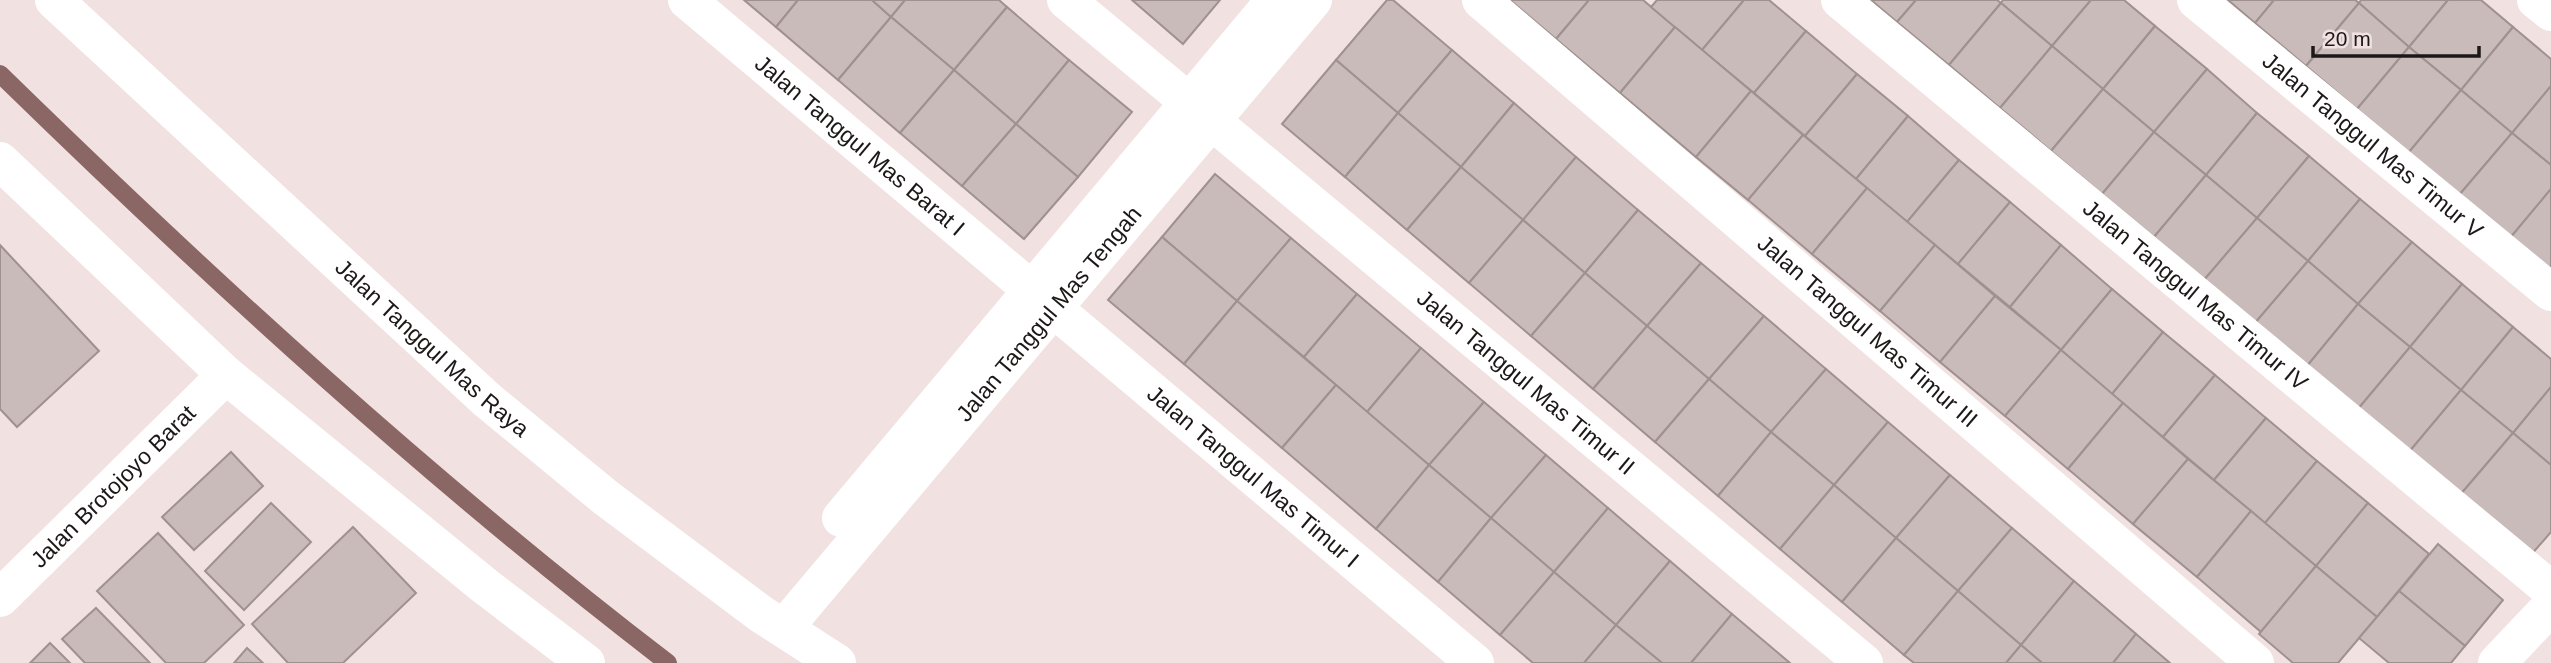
<svg xmlns="http://www.w3.org/2000/svg" width="2551" height="663" viewBox="0 0 2551 663" font-family="Helvetica,sans-serif">
<rect width="100%" height="100%" fill="#f1e2e1"/>
<g fill="none" stroke-linecap="round" stroke-linejoin="round">
<path stroke="#8a6664" stroke-width="18" d="M 0,74 C 212,281 432,482 668,663"/>
</g>
<g fill="#c9bbb9" stroke="#9f9190" stroke-width="2">
<polygon points="744,0 798,0 776,27"/>
<polygon points="798,0 872,0 891,17 838,80 776,27"/>
<polygon points="872,0 905,0 891,17"/>
<polygon points="905,0 999,0 1007,7 954,70 891,17"/>
<polygon points="1132,0 1220,0 1183,44"/>
<polygon points="1387,0 1393,0 1452,50 1398,113 1336,60"/>
<polygon points="1510,0 1589,0 1556,39"/>
<polygon points="1589,0 1643,0 1675,27 1620,93 1556,39"/>
<polygon points="1657,0 1744,0 1702,50 1651,7"/>
<polygon points="1744,0 1769,0 1806,31 1754,93 1702,50"/>
<polygon points="1871,0 1916,0 1897,22"/>
<polygon points="1916,0 1997,0 2001,3 1949,65 1897,22"/>
<polygon points="2003,0 2091,0 2052,46 2001,3"/>
<polygon points="2091,0 2124,0 2155,26 2103,89 2052,46"/>
<polygon points="2228,0 2274,0 2255,23"/>
<polygon points="2274,0 2355,0 2359,3 2306,66 2255,23"/>
<polygon points="2361,0 2448,0 2409,47 2359,3"/>
<polygon points="2448,0 2481,0 2513,27 2461,90 2409,47"/>
<polygon points="2001,3 2052,46 2000,108 1949,65"/>
<polygon points="2359,3 2409,47 2357,109 2306,66"/>
<polygon points="1007,7 1069,60 1016,124 954,70"/>
<polygon points="891,17 954,70 900,133 838,80"/>
<polygon points="2155,26 2207,69 2154,132 2103,89"/>
<polygon points="1675,27 1751,91 1696,157 1620,93"/>
<polygon points="2513,27 2551,59 2551,86 2512,133 2461,90"/>
<polygon points="1806,31 1857,74 1805,136 1754,93"/>
<polygon points="2052,46 2103,89 2051,151 2000,108"/>
<polygon points="2409,47 2461,90 2409,152 2357,109"/>
<polygon points="1452,50 1514,103 1461,167 1398,113"/>
<polygon points="1069,60 1132,112 1078,177 1016,124"/>
<polygon points="1336,60 1398,113 1345,177 1282,124"/>
<polygon points="2207,69 2257,113 2206,175 2154,132"/>
<polygon points="954,70 1016,124 962,186 900,133"/>
<polygon points="1857,74 1908,116 1856,179 1805,136"/>
<polygon points="2551,86 2551,165 2512,133"/>
<polygon points="2103,89 2154,132 2102,194 2051,151"/>
<polygon points="2461,90 2512,133 2460,194 2409,152"/>
<polygon points="1751,91 1803,135 1748,200 1696,157"/>
<polygon points="1514,103 1576,157 1523,220 1461,167"/>
<polygon points="1398,113 1461,167 1407,230 1345,177"/>
<polygon points="2257,113 2309,156 2257,218 2206,175"/>
<polygon points="1908,116 1959,160 1907,222 1856,179"/>
<polygon points="1016,124 1078,177 1024,239 962,186"/>
<polygon points="2154,132 2206,175 2154,237 2102,194"/>
<polygon points="2512,133 2551,165 2551,189 2510,238 2460,194"/>
<polygon points="1803,135 1867,188 1812,254 1748,200"/>
<polygon points="2309,156 2360,199 2308,261 2257,218"/>
<polygon points="1576,157 1638,210 1585,273 1523,220"/>
<polygon points="1959,160 2010,202 1958,264 1907,222"/>
<polygon points="1461,167 1523,220 1469,283 1407,230"/>
<polygon points="1215,174 1291,238 1237,301 1162,237"/>
<polygon points="2206,175 2257,218 2204,280 2154,237"/>
<polygon points="1867,188 1935,245 1880,311 1812,254"/>
<polygon points="2551,189 2551,272 2510,238"/>
<polygon points="2360,199 2412,242 2358,304 2308,261"/>
<polygon points="2010,202 2061,245 2010,307 1958,264"/>
<polygon points="1638,210 1701,263 1647,326 1585,273"/>
<polygon points="2257,218 2308,261 2255,323 2204,280"/>
<polygon points="1523,220 1585,273 1531,336 1469,283"/>
<polygon points="1162,237 1237,301 1184,364 1108,300"/>
<polygon points="1291,238 1357,294 1304,357 1237,301"/>
<polygon points="2412,242 2462,284 2410,347 2358,304"/>
<polygon points="0,245 99,351 17,427 0,409"/>
<polygon points="1935,245 1995,296 1940,362 1880,311"/>
<polygon points="2061,245 2112,289 2061,350 2010,307"/>
<polygon points="2308,261 2358,304 2307,366 2255,323"/>
<polygon points="1701,263 1764,316 1709,379 1647,326"/>
<polygon points="1585,273 1647,326 1593,389 1531,336"/>
<polygon points="2462,284 2513,327 2461,390 2410,347"/>
<polygon points="2112,289 2163,332 2112,394 2061,350"/>
<polygon points="1357,294 1421,348 1367,412 1304,357"/>
<polygon points="1995,296 2061,350 2005,416 1940,362"/>
<polygon points="1237,301 1336,385 1282,448 1184,364"/>
<polygon points="2358,304 2410,347 2358,409 2307,366"/>
<polygon points="1764,316 1826,369 1771,432 1709,379"/>
<polygon points="1647,326 1709,379 1655,442 1593,389"/>
<polygon points="2513,327 2551,359 2551,387 2513,433 2461,390"/>
<polygon points="2163,332 2215,375 2163,437 2112,394"/>
<polygon points="2410,347 2461,390 2409,452 2358,409"/>
<polygon points="1421,348 1484,402 1429,465 1367,412"/>
<polygon points="2061,350 2123,403 2068,469 2005,416"/>
<polygon points="1826,369 1888,422 1834,485 1771,432"/>
<polygon points="2215,375 2266,418 2214,480 2163,437"/>
<polygon points="1709,379 1771,432 1718,496 1655,442"/>
<polygon points="1336,385 1429,465 1376,529 1282,448"/>
<polygon points="2551,387 2551,465 2513,433"/>
<polygon points="2461,390 2513,433 2460,495 2409,452"/>
<polygon points="1484,402 1546,455 1491,518 1429,465"/>
<polygon points="2123,403 2188,459 2133,524 2068,469"/>
<polygon points="2266,418 2317,461 2265,523 2214,480"/>
<polygon points="1888,422 1950,475 1896,538 1834,485"/>
<polygon points="1771,432 1834,485 1780,549 1718,496"/>
<polygon points="2513,433 2551,465 2551,532 2531,555 2460,495"/>
<polygon points="231,452 263,486 194,550 162,517"/>
<polygon points="1546,455 1608,508 1554,572 1491,518"/>
<polygon points="2188,459 2251,511 2197,577 2133,524"/>
<polygon points="2317,461 2368,503 2316,566 2265,523"/>
<polygon points="1429,465 1491,518 1438,582 1376,529"/>
<polygon points="1950,475 2012,528 1958,591 1896,538"/>
<polygon points="1834,485 1896,538 1842,602 1780,549"/>
<polygon points="271,503 311,542 244,610 205,571"/>
<polygon points="2368,503 2429,554 2377,617 2316,566"/>
<polygon points="1608,508 1670,561 1616,625 1554,572"/>
<polygon points="2251,511 2316,566 2261,632 2197,577"/>
<polygon points="1491,518 1554,572 1500,635 1438,582"/>
<polygon points="353,527 416,593 343,663 288,663 252,624"/>
<polygon points="2012,528 2074,581 2021,645 1958,591"/>
<polygon points="158,533 244,625 204,663 166,663 97,591"/>
<polygon points="1896,538 1958,591 1904,655 1842,602"/>
<polygon points="2438,544 2503,600 2465,646 2399,591"/>
<polygon points="1670,561 1732,614 1691,663 1662,663 1616,625"/>
<polygon points="2316,566 2377,617 2338,663 2293,663 2259,634"/>
<polygon points="1554,572 1616,625 1584,663 1533,663 1500,635"/>
<polygon points="2074,581 2136,634 2113,663 2042,663 2021,645"/>
<polygon points="1958,591 2021,645 2006,663 1914,663 1904,655"/>
<polygon points="2399,591 2465,646 2451,663 2389,663 2359,638"/>
<polygon points="96,608 150,663 85,663 62,639"/>
<polygon points="1732,614 1790,663 1691,663"/>
<polygon points="1616,625 1662,663 1584,663"/>
<polygon points="2136,634 2170,663 2113,663"/>
<polygon points="50,643 70,663 30,663"/>
<polygon points="2021,645 2042,663 2006,663"/>
<polygon points="247,648 263,663 234,663"/>
</g>
<g fill="none" stroke-linecap="round" stroke-linejoin="round">
<g stroke="#fff" stroke-width="38">
<path id="s1" d="M 687,0 L 1475,663"/>
<path id="s2" d="M 1066,0 L 1864,663"/>
<path id="s3" d="M 1481,0 L 2255,663"/>
<path id="s4" d="M 1840,0 L 2551,590"/>
<path id="s5" d="M 2196,0 L 2551,292"/>
<polyline points="2536,0 2551,12"/>
<polyline points="841,518 1275,0"/>
<path id="s6" d="M 0,598 L 226,375"/>
<path id="s7" d="M 784,628 L 1313,0"/>
<polyline points="2497,663 2551,606"/>
</g>
<g stroke="#fff" stroke-width="38">
<path id="s8" d="M 54,0 L 486,399 L 605,497 L 761,614 L 837,663"/>
<polyline points="0,161 226,375 485,586 586,663"/>
</g>
</g>
<g text-anchor="middle" stroke-width="6" stroke-linejoin="round" paint-order="stroke">
<g font-size="23" fill="#1d1818" stroke="#f1e2e1">
<text dy="8" stroke="none"><textPath href="#s1" startOffset="226">Jalan Tanggul Mas Barat I</textPath></text>
<text dy="8" stroke="none"><textPath href="#s5" startOffset="229">Jalan Tanggul Mas Timur V</textPath></text>
<text dy="8" stroke="none"><textPath href="#s4" startOffset="462">Jalan Tanggul Mas Timur IV</textPath></text>
<text dy="8" stroke="none"><textPath href="#s7" startOffset="411">Jalan Tanggul Mas Tengah</textPath></text>
<text dy="8" stroke="none"><textPath href="#s3" startOffset="509">Jalan Tanggul Mas Timur III</textPath></text>
<text dy="8" stroke="none"><textPath href="#s8" startOffset="514">Jalan Tanggul Mas Raya</textPath></text>
<text dy="8" stroke="none"><textPath href="#s2" startOffset="598">Jalan Tanggul Mas Timur II</textPath></text>
<text dy="8" stroke="none"><textPath href="#s1" startOffset="740">Jalan Tanggul Mas Timur I</textPath></text>
<text dy="8" stroke="none"><textPath href="#s6" startOffset="159">Jalan Brotojoyo Barat</textPath></text>
</g>
</g>
<path d="M2313 46v10h166v-10" fill="none" stroke="#1d1818" stroke-width="3.5"/>
<text x="2324" y="46" font-size="21" fill="#1d1818" stroke="#f1e2e1" stroke-width="5" paint-order="stroke">20 m</text>
</svg>
